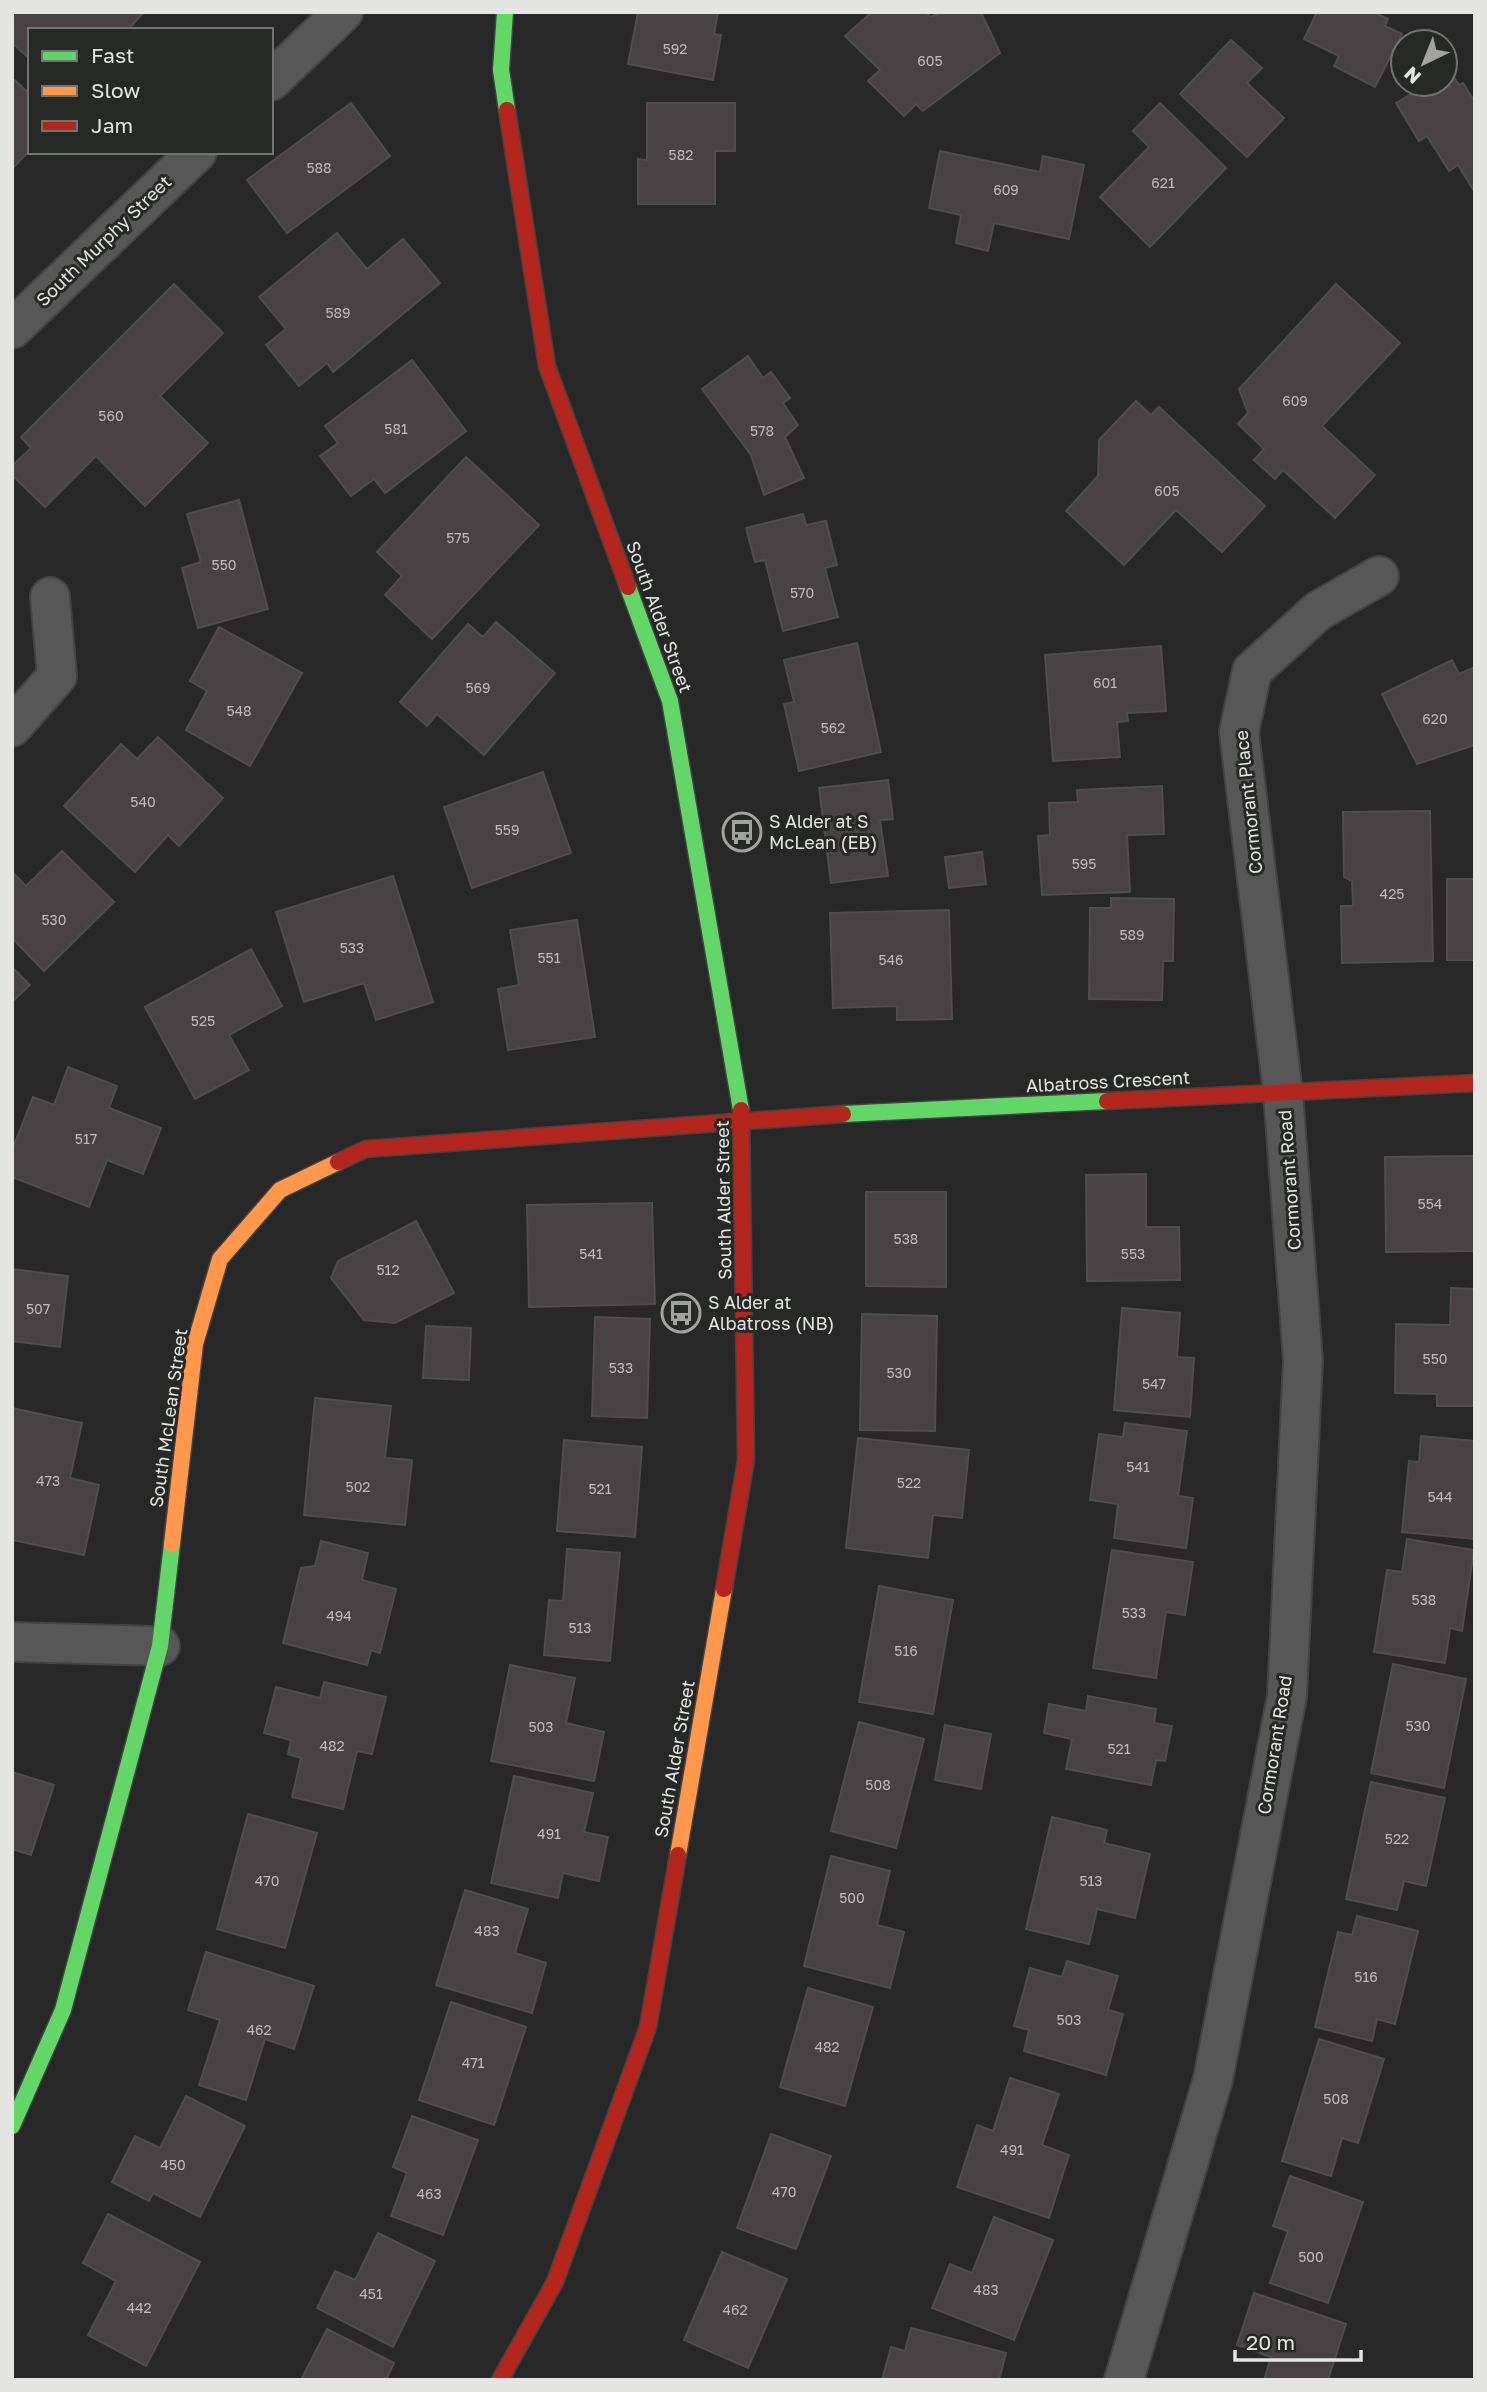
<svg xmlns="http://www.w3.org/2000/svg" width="1487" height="2392" viewBox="0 0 1487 2392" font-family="'Golos Text',sans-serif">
<rect width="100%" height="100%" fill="#272827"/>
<g fill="#484245" stroke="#4f4e4e" stroke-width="2">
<polygon points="14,12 142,12 143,13 128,30 30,30 30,59 12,43"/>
<polygon points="638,12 718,12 714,34 721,35 713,80 628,64"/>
<polygon points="872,12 925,12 931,17 942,12 981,12 1000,53 923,111 916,104 904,116 868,81 880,70 845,36"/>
<polygon points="1317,12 1374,12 1388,19 1385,26 1402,34 1375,87 1334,66 1339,56 1304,39"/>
<polygon points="1231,40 1262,68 1247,83 1284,118 1247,157 1180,94"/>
<polygon points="1450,71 1459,85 1463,83 1475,102 1475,193 1458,165 1449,171 1427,136 1419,141 1396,103 1428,84 1445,84 1445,74"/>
<polygon points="12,78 30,94 30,150 12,169"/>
<polygon points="351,103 390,156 287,233 247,180"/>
<polygon points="647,103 735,103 735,151 715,151 715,204 638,204 638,159 647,160"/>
<polygon points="1160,103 1226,168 1150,247 1100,197 1149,147 1133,131"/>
<polygon points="940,151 1040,172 1043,156 1084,165 1069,239 994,223 988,251 956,243 961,215 929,208"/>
<polygon points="337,233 367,269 403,239 440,283 333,372 327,363 299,386 266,345 286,329 259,297"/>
<polygon points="174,284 223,333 160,396 208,443 145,506 96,456 45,507 12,475 12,466 31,448 21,437"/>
<polygon points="1336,284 1400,343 1322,426 1375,475 1335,518 1283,470 1275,479 1254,460 1264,449 1238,424 1248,413 1239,389"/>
<polygon points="748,356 763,378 771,372 790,398 783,403 798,425 785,437 804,478 764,495 751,455 702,389"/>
<polygon points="412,360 466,431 385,493 374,479 351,496 320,456 338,443 325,426"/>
<polygon points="1136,401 1151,415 1159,407 1265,506 1222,552 1176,510 1124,565 1066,511 1098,476 1099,440"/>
<polygon points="466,457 539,525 432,639 385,595 402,576 377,552"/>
<polygon points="239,500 268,609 198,628 182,568 201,562 187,514"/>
<polygon points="803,514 806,525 826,521 837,565 825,568 838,617 783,631 765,560 755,562 746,528"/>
<polygon points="496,622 555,673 484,755 437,714 427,726 400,702 468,624 483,637"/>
<polygon points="219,627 302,673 250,766 186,730 207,691 190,681"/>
<polygon points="857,643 881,752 799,771 784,704 794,702 784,660"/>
<polygon points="1161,646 1166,711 1127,713 1128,721 1117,722 1120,757 1053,761 1045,655"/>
<polygon points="1452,660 1459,674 1475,667 1475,745 1417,764 1382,694"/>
<polygon points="158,737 223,798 179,846 168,835 135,872 64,806 121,744 137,759"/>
<polygon points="543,772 571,853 472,888 444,807"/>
<polygon points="888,780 893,819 880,820 888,876 831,883 819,788"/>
<polygon points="1162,786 1164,834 1127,835 1130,892 1042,895 1038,836 1050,835 1049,803 1078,802 1077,790"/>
<polygon points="1430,811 1433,961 1342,963 1341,906 1353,906 1352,881 1344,877 1343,812"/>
<polygon points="62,851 114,902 44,971 12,938 12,872 26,886"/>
<polygon points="982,852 986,884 949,888 945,857"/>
<polygon points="393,876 433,1002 376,1020 364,983 304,1002 276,912"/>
<rect x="1447" y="879" width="28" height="81"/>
<polygon points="1111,898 1174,899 1173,961 1163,961 1162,1000 1089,999 1090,908 1111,908"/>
<polygon points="949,910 952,1019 897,1020 897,1006 833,1008 830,913"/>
<polygon points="577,920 595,1037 508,1050 498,989 519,985 510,930"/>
<polygon points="251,949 282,1006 229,1035 249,1070 195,1099 145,1007"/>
<polygon points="12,967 30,985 12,1002"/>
<polygon points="68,1067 117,1086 109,1108 161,1128 143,1174 107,1160 89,1207 12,1177 12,1150 33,1097 54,1105"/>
<polygon points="1475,1156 1475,1251 1386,1252 1385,1157"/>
<polygon points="1146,1174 1146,1227 1179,1227 1180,1280 1087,1281 1086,1175"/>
<polygon points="866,1192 946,1192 946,1287 866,1286"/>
<polygon points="652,1203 655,1304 529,1307 527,1205"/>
<polygon points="416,1221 454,1293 395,1323 364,1320 331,1278 338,1261"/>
<polygon points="12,1269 68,1276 60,1347 12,1341"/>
<polygon points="1451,1288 1475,1289 1475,1406 1437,1406 1437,1394 1395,1393 1396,1324 1450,1325"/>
<polygon points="1122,1308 1180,1313 1177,1357 1194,1358 1190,1417 1114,1410"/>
<polygon points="862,1314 937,1316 935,1431 860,1430"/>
<polygon points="595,1317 650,1319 647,1418 592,1416"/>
<polygon points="426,1326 471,1328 469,1380 423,1378"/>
<polygon points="315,1398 391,1406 385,1458 412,1460 405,1525 304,1515"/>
<polygon points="12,1408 82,1423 70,1478 99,1485 84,1555 12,1540"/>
<polygon points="1125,1423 1187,1431 1178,1496 1193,1498 1186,1548 1114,1538 1118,1504 1090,1500 1099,1434 1123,1437"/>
<polygon points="1421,1436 1475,1441 1475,1539 1402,1532 1409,1461 1419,1462"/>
<polygon points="858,1438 969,1450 962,1518 933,1515 928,1558 846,1548"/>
<polygon points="564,1440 642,1447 635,1537 557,1531"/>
<polygon points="1407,1539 1474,1550 1462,1631 1450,1628 1445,1663 1374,1652 1387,1570 1402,1572"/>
<polygon points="321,1541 368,1553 362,1580 396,1589 380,1653 371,1650 367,1665 283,1643 301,1568 315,1566"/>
<polygon points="567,1549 620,1553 610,1661 544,1655 549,1600 563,1601"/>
<polygon points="1112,1550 1193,1562 1185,1615 1166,1612 1156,1678 1093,1668"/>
<polygon points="879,1586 953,1600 933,1714 859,1702"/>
<polygon points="1393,1664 1466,1679 1444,1788 1371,1773"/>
<polygon points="510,1665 575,1678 566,1723 604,1732 594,1781 491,1761"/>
<polygon points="324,1682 386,1697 372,1754 357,1751 343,1809 292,1797 301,1758 288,1754 291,1740 264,1733 276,1687 320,1698"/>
<polygon points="1088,1696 1156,1709 1154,1723 1172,1726 1165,1761 1156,1760 1151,1785 1066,1769 1072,1739 1044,1733 1049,1704 1086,1711"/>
<polygon points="859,1722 924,1739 896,1848 831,1831"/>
<polygon points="945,1725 991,1734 981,1789 935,1780"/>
<polygon points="12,1772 54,1785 31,1855 12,1849"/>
<polygon points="514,1776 593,1793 584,1832 608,1837 599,1881 563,1873 558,1898 491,1883"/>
<polygon points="1371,1782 1445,1798 1426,1886 1404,1881 1397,1910 1346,1899"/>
<polygon points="248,1814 317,1833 285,1948 217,1929"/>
<polygon points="1052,1817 1107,1830 1104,1843 1150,1854 1135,1918 1097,1909 1089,1944 1026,1929"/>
<polygon points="831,1856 890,1871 877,1925 904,1932 890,1988 804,1966"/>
<polygon points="465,1890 528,1909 515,1953 546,1963 532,2013 436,1985"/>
<polygon points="1357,1916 1418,1931 1395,2024 1377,2019 1372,2041 1315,2027 1338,1932 1352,1935"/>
<polygon points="206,1952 314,1986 294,2049 265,2039 246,2100 199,2085 220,2020 188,2010"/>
<polygon points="1067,1961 1118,1976 1108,2010 1123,2014 1106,2075 1024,2051 1029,2030 1014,2026 1030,1968 1062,1977"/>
<polygon points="808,1988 873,2007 845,2106 780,2087"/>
<polygon points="451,2002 526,2027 494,2125 419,2100"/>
<polygon points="1319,2039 1384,2059 1358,2143 1342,2138 1331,2176 1282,2161"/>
<polygon points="1010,2078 1059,2094 1042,2145 1069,2155 1049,2218 957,2187 977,2125 993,2131"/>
<polygon points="186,2096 245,2126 200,2217 153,2193 149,2201 112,2182 135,2136 160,2148"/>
<polygon points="412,2116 478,2140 443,2235 391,2216 407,2173 393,2167"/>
<polygon points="771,2134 831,2156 796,2249 737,2228"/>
<polygon points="1290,2176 1363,2202 1328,2303 1270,2283 1288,2231 1273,2226"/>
<polygon points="108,2214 200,2262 146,2366 88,2335 116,2281 83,2263"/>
<polygon points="994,2217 1053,2240 1014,2340 932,2308 950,2264 972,2273"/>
<polygon points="378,2233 435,2261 393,2347 317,2308 335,2271 355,2280"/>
<polygon points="722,2252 787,2279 748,2368 684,2340"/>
<polygon points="1254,2293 1346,2324 1328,2380 1264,2380 1271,2357 1237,2345"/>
<polygon points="911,2328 1006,2353 999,2380 882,2380 891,2347 905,2351"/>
<polygon points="327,2329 394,2363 386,2380 301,2380"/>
</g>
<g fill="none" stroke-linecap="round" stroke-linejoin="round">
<defs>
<g id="street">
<polyline points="271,81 343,12"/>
<polyline points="12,329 197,152"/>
<polyline points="12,727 57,676 50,597"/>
<polyline points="12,1642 160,1646"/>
<polyline points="1124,2380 1213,2079 1287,1696 1303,1360 1283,1093 1239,732 1252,671 1318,611 1379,576"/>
</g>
<g id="fast">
<polyline points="505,12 501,70 507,110"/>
<polyline points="628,587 670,701 741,1110"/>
<polyline points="843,1114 1107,1101"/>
<polyline points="12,2126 63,2010 160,1646 172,1544"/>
</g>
<g id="slow">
<polyline points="172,1544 195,1344 220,1259 280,1190 338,1162"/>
<polyline points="678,1855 724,1589"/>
</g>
<g id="jam">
<polyline points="507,110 547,366 628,587"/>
<polyline points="1107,1101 1475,1083"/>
<polyline points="338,1162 366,1149 843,1114"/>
<polyline points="724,1589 746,1460 741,1110"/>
<polyline points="500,2380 555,2282 648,2027 678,1855"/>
</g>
</defs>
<use href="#street" stroke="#424342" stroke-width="42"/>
<use href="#fast" stroke="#424342" stroke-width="19"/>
<use href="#slow" stroke="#424342" stroke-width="19"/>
<use href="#jam" stroke="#424342" stroke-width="19"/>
<use href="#street" stroke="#565756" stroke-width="38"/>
<use href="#fast" stroke="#63d668" stroke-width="16"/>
<use href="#slow" stroke="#ff974d" stroke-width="16"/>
<use href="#jam" stroke="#b3261e" stroke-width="16"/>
</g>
<defs>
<symbol id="bus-ring" viewBox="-11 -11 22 22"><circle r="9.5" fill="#272926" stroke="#a2a3a1" stroke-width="1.5"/><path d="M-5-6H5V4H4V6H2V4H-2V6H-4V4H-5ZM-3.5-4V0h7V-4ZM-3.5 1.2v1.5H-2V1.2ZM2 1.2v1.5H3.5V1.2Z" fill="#a2a3a1"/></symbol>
</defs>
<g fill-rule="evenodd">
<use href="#bus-ring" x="720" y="810" width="44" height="44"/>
<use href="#bus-ring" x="659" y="1291" width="44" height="44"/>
</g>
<g text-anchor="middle" stroke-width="6" stroke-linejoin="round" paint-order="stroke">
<g font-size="14" fill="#bdbcbc">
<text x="675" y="54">592</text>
<text x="930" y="66">605</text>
<text x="681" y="160">582</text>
<text x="319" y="173">588</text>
<text x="1163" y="188">621</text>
<text x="1006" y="195">609</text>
<text x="338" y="318">589</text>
<text x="1295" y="406">609</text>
<text x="111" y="421">560</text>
<text x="396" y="434">581</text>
<text x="762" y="436">578</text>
<text x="1167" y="496">605</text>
<text x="458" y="543">575</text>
<text x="224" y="570">550</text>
<text x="802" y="598">570</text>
<text x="1105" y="688">601</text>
<text x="478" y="693">569</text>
<text x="239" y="716">548</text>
<text x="1435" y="724">620</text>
<text x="833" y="733">562</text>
<text x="143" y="807">540</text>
<text x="507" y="835">559</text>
<text x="1084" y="869">595</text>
<text x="1392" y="899">425</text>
<text x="54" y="925">530</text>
<text x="1132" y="940">589</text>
<text x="352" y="953">533</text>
<text x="549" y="963">551</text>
<text x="891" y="965">546</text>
<text x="203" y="1026">525</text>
<text x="86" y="1144">517</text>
<text x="1430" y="1209">554</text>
<text x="906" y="1244">538</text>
<text x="591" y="1259">541</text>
<text x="1133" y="1259">553</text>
<text x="388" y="1275">512</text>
<text x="38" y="1314">507</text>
<text x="1435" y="1364">550</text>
<text x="621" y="1373">533</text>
<text x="899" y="1378">530</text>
<text x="1154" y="1389">547</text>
<text x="1138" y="1472">541</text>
<text x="48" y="1486">473</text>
<text x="909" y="1488">522</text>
<text x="358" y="1492">502</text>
<text x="600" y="1494">521</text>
<text x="1440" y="1502">544</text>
<text x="1424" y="1605">538</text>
<text x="1134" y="1618">533</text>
<text x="339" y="1621">494</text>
<text x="580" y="1633">513</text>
<text x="906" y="1656">516</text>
<text x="1418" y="1731">530</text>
<text x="541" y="1732">503</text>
<text x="332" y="1751">482</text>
<text x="1119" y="1754">521</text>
<text x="878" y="1790">508</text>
<text x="549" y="1839">491</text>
<text x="1397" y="1844">522</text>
<text x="267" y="1886">470</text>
<text x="1091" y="1886">513</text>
<text x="852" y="1903">500</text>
<text x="487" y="1936">483</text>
<text x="1366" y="1982">516</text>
<text x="1069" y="2025">503</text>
<text x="259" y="2035">462</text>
<text x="827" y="2052">482</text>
<text x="473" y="2068">471</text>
<text x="1336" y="2104">508</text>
<text x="1012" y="2155">491</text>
<text x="173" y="2170">450</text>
<text x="784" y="2197">470</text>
<text x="429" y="2199">463</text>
<text x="1311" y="2262">500</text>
<text x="986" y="2295">483</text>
<text x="371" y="2299">451</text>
<text x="139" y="2313">442</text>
<text x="735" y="2315">462</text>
</g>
<g font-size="18" fill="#e4e5e3" stroke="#272926">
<text transform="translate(104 241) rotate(-44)" y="6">South Murphy Street</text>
<text transform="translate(659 617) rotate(70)" y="6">South Alder Street</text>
<text transform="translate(1249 802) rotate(-96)" y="6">Cormorant Place</text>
<text transform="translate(1108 1082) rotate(-3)" y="6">Albatross Crescent</text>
<text transform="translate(1290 1180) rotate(-94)" y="6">Cormorant Road</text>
<text transform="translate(724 1200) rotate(-91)" y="6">South Alder Street</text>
<text transform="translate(169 1418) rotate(-82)" y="6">South McLean Street</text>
<text transform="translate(1275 1745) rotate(-81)" y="6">Cormorant Road</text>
<text transform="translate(675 1759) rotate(-80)" y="6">South Alder Street</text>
</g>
<g font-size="18" fill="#e4e5e3" stroke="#272926" text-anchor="start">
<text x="769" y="828">S Alder at S<tspan x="769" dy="21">McLean (EB)</tspan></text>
<text x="708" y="1309">S Alder at<tspan x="708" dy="21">Albatross (NB)</tspan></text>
</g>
</g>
<rect width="1487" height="2392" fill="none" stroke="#e4e5e3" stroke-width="28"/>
<rect x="28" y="28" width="245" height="126" fill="#272926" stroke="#737472" stroke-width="2"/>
<rect x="42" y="51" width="35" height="10" fill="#63d668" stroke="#737472" stroke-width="2"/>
<text x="91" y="63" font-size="21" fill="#e4e5e3">Fast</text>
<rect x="42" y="86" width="35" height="10" fill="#ff974d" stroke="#737472" stroke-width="2"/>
<text x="91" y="98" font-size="21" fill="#e4e5e3">Slow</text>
<rect x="42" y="121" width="35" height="10" fill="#b3261e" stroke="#737472" stroke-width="2"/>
<text x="91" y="133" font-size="21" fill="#e4e5e3">Jam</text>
<g transform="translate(1424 63) rotate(223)"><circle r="33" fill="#272926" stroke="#737472" stroke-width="2"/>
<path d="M0-5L12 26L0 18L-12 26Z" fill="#a2a3a1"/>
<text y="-10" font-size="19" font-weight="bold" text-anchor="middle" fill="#e4e5e3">N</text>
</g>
<path d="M1235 2350v10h126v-10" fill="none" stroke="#e4e5e3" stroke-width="3.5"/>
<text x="1246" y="2350" font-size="21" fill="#e4e5e3" stroke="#272926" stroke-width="5" paint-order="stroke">20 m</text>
</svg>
